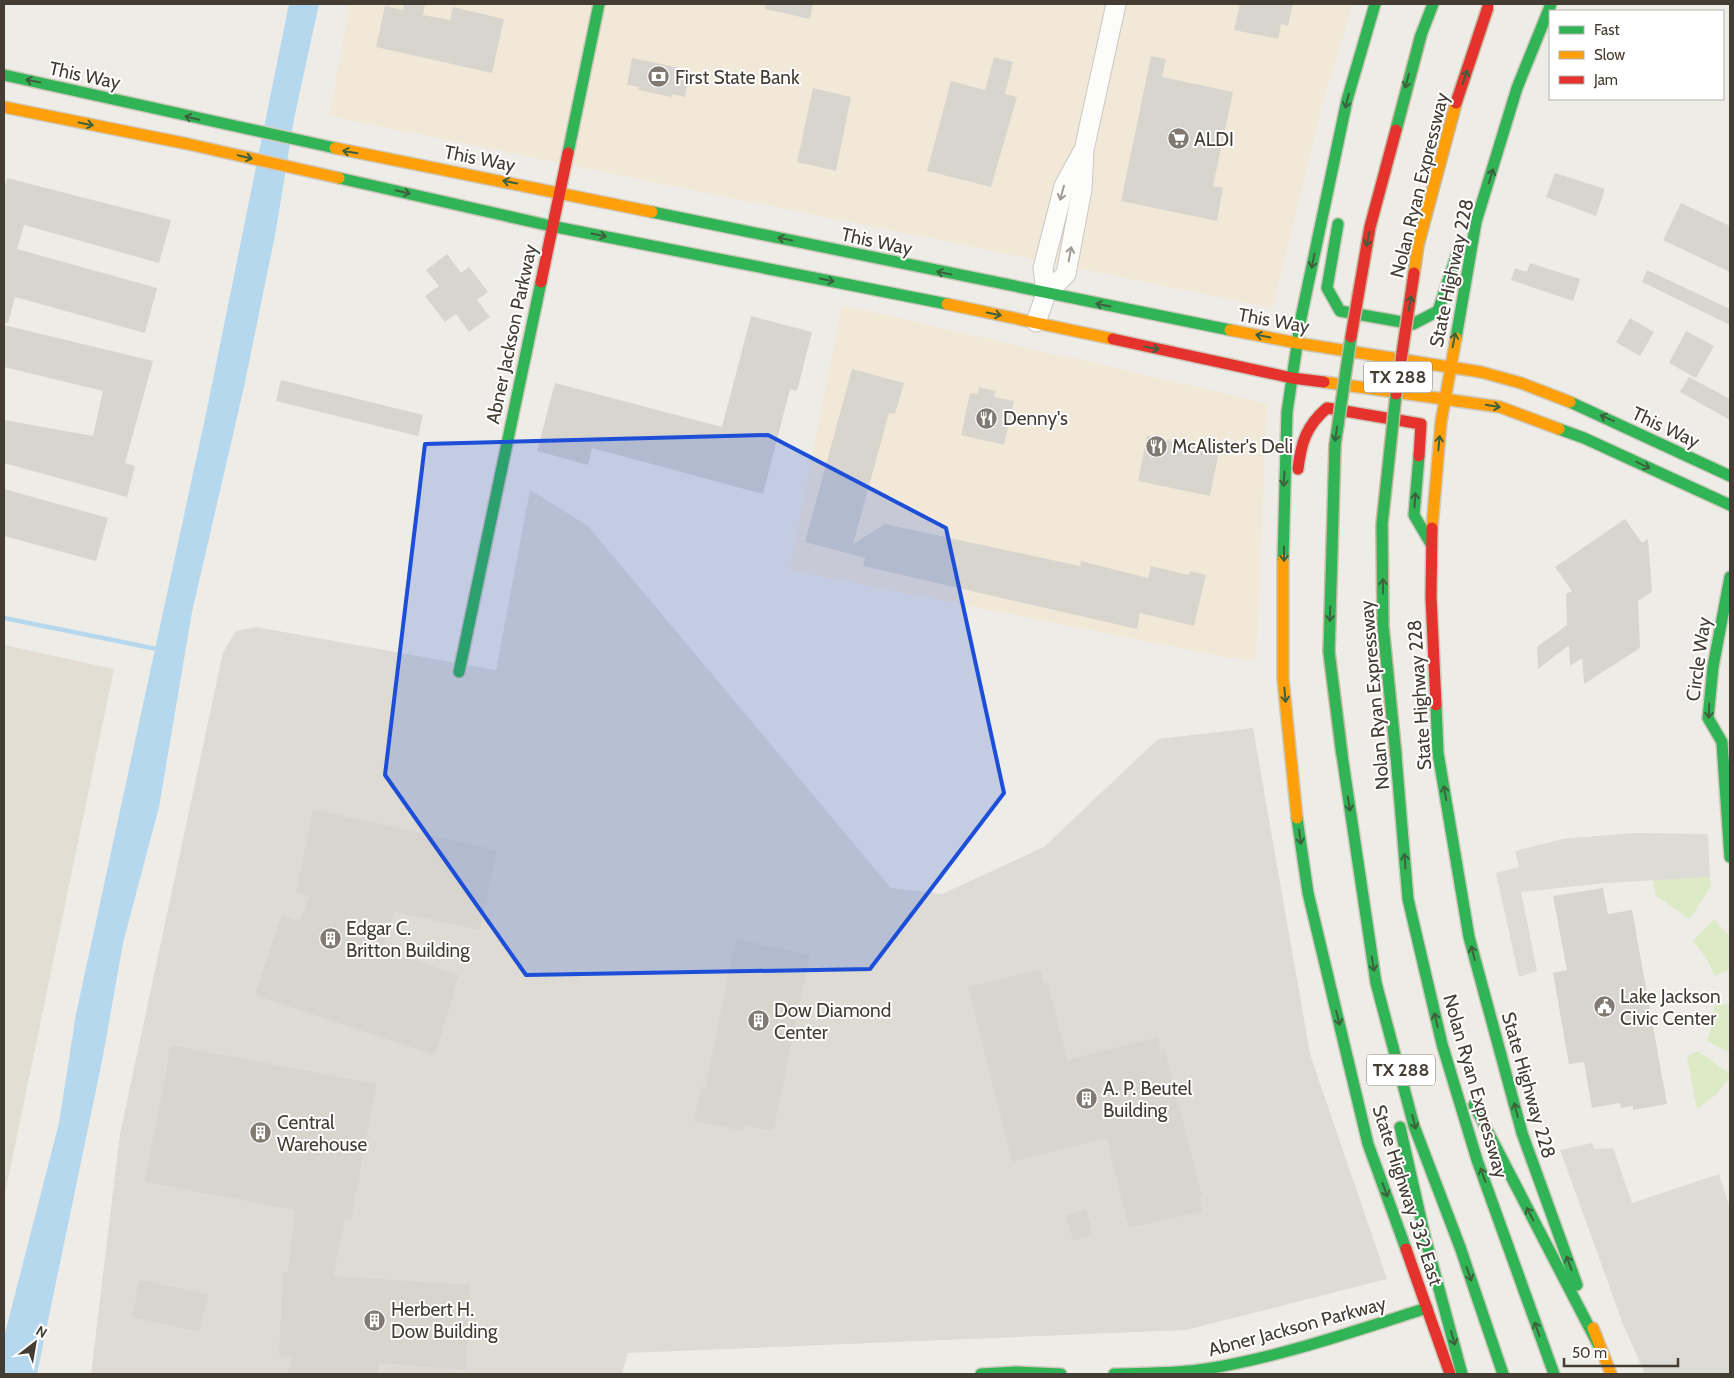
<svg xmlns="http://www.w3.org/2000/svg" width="1734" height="1378" viewBox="0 0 1734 1378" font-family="Cabin,sans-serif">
<rect width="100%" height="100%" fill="#eeece6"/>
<polygon fill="#e3ded3" points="4,645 114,669 4,1198"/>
<g fill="#f2e8d8">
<polygon points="350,4 1353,4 1322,104 1273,308 329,116"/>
<polygon points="842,305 1267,403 1256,661 1224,657 789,570"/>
</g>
<polygon fill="#dedbd5" points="530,490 588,526 891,888 942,894 1044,847 1158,739 1253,728 1310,1054 1387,1279 1186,1330 628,1353 622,1374 91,1374 120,1134 223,652 236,631 256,627 496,670"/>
<g fill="#dceac6">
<polygon points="1710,877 1711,886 1690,919 1656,896 1653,880"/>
<polygon points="1714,919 1730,937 1730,969 1715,976 1705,956 1693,941"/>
<polygon points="1730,1004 1730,1053 1707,1041 1712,1024 1714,1005"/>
<polygon points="1698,1051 1730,1074 1730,1077 1717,1094 1697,1109 1687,1056"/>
</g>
<g fill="#dddbd6">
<polygon points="1634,833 1708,834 1710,877 1605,883 1521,892 1537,971 1519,977 1496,873 1519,867 1515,851 1563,839"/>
<polygon points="1592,1143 1595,1149 1613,1148 1632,1203 1719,1174 1730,1208 1730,1374 1645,1374 1623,1324 1560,1150"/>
</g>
<polygon fill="#b6d8ee" points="289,4 319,4 294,119 276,230 244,387 192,612 159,807 123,943 103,1056 37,1374 4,1374 4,1337 59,1123 76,1014 207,409"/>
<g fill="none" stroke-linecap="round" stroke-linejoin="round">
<polyline stroke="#b6d8ee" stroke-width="4.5" points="4,618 162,650"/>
</g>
<g fill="#d8d5cf">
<polygon points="404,4 425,4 423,15 450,20 453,7 504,19 492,73 376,47 385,6 403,10"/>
<polygon points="766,4 813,4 810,19 765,9"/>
<polygon points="1240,4 1293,4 1288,26 1281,24 1278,39 1234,30"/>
<polygon points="1151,56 1166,59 1162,77 1233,92 1213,186 1223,188 1217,221 1121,201"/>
<polygon points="994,57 1013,62 1005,94 1017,97 991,187 927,171 951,81 985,90"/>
<polygon points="632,58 690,70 685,97 672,94 671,97 638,90 639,87 627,85"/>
<polygon points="813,88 851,97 836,171 797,162"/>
<polygon points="1555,173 1605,189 1596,216 1546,197"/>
<polygon points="7,178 171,220 159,263 24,225 17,249 157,288 145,333 15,297 8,323 4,323 4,190"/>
<polygon points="1681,203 1730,226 1730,272 1663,240"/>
<polygon points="447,254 461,273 469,267 488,292 477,300 490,317 469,332 456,314 445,322 425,296 439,286 426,270"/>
<polygon points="1530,263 1580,279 1573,301 1511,280 1515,268 1527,272"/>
<polygon points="1647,270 1730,309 1730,325 1642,282"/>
<polygon points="751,316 812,332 797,391 790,389 763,494 592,448 588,465 537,451 555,383 722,427"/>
<polygon points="1630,318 1654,332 1640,356 1616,342"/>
<polygon points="4,325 153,361 125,463 135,466 127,497 4,463 4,420 93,436 103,391 4,367"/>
<polygon points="1686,331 1714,346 1696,378 1669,363"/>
<polygon points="852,369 904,383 895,414 889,413 853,544 885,524 1080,566 1081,561 1148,578 1151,566 1189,575 1190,571 1206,575 1194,626 1140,613 1137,629 863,566 865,558 805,542"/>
<polygon points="1689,377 1730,399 1730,420 1680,392"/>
<polygon points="281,380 423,415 418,436 276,401"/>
<polygon points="979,387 996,391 994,397 1014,401 1004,445 961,435 970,393 978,394"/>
<polygon points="1147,436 1219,451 1210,496 1138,481"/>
<polygon points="4,489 108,518 96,561 4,536"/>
<polygon points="1625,519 1642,543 1648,539 1652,592 1638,601 1640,648 1584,684 1582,658 1570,666 1569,645 1538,669 1537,647 1567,625 1566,594 1572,591 1555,567"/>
<polygon points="313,809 497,850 480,930 394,912 382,949 459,975 435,1055 255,995 282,915 300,921 309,896 296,893"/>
<polygon points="1603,888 1608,914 1632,910 1667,1104 1633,1110 1633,1106 1621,1108 1620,1103 1592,1108 1584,1062 1569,1064 1553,973 1567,970 1553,896"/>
<polygon points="736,939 810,955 773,1131 744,1125 743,1131 694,1121 701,1087 705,1088"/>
<polygon points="1040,969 1044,983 1048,983 1067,1060 1158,1037 1161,1051 1165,1050 1202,1196 1199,1197 1202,1211 1129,1228 1107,1138 1012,1162 968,987"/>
<polygon points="171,1045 376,1084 351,1220 345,1219 333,1276 470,1285 466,1370 379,1363 377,1374 288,1374 291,1358 279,1355 283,1272 288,1272 295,1210 145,1182"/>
<polygon points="1086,1209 1093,1235 1073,1241 1066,1215"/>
<polygon points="140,1280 208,1294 200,1332 132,1317"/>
</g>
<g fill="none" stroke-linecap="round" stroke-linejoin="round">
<defs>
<g id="street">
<polyline points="1046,294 1043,268 1064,186 1082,153"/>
<polyline points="1036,322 1046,294 1066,274 1082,189 1084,150 1116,4"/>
</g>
<g id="fast">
<polyline points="1421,35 1433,4"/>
<polyline points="4,75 335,148"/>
<polyline points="568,153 599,4"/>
<polyline points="339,178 551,226 947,304"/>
<polyline points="652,212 1230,330"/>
<polyline points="1338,224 1327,288 1340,311 1413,324 1438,311 1457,254"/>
<polyline points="1456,338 1476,222 1517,88 1551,4"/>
<polyline points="1570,402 1730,476"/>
<polyline points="1559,429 1584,438 1730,505"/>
<polyline points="1419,456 1414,515 1431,544"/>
<polyline points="1283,560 1287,412 1301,318 1347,100 1375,4"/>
<polyline points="1730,577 1713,667 1708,718 1722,742 1730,857"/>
<polyline points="459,672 541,282"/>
<polyline points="1436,705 1438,753 1469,937 1522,1133 1577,1285"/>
<polyline points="1342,755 1376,983 1414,1126 1460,1247 1503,1374"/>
<polyline points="1396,756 1408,899 1442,1044 1477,1160 1554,1374"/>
<polyline points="1297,818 1308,893 1368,1144 1406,1249"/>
<polyline points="1474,1105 1601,1350"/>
<polyline points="1400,1127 1425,1237 1462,1374"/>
<polyline points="981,1374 1016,1372 1061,1374"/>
<path d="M 1114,1374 C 1144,1373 1175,1374 1206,1369 C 1281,1357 1354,1331 1427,1308"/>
</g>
<g id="slow">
<polyline points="4,107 188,144 339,178"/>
<polyline points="335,148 652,212"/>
<polyline points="947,304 1113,339"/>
<polyline points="1230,330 1297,343 1481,372 1521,383 1570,402"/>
<polyline points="1324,382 1500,407 1559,429"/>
<polyline points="1432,528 1441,422 1456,338"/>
<polyline points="1283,560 1283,679 1297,818"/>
<polyline points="1593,1328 1611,1374"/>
</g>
<g id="jam">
<polyline points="541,282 568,153"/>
<polyline points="1113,339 1292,378 1324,382"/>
<path d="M 1298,469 C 1301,443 1306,426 1327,408 L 1421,424 L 1419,456"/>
<polyline points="1432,528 1431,597 1436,705"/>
<polyline points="1406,1249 1450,1374"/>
</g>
</defs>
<use href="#street" stroke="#cbc8c2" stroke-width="21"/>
<use href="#fast" stroke="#cec9bd" stroke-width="14"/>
<use href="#slow" stroke="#cec9bd" stroke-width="14"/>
<use href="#jam" stroke="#cec9bd" stroke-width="14"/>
<use href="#street" stroke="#fcfcfb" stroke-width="19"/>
<use href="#fast" stroke="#30b455" stroke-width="11"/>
<use href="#slow" stroke="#ff9f0a" stroke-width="11"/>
<use href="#jam" stroke="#e5322d" stroke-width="11"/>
<defs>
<g id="fast-bridge">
<polyline points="1396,130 1421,35"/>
<polyline points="1396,394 1382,524 1383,626 1396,756"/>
<polyline points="1342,755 1329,652 1335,445 1351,337"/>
</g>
<polyline id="slow-bridge" points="1414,273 1418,245 1456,103"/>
<g id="jam-bridge">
<polyline points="1456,103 1488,7"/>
<polyline points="1351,337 1370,227 1396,130"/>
<polyline points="1396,394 1414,273"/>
</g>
</defs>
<use href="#fast-bridge" stroke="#c6b9a1" stroke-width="14" stroke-linecap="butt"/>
<use href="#slow-bridge" stroke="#c6b9a1" stroke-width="14" stroke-linecap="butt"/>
<use href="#jam-bridge" stroke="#c6b9a1" stroke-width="14" stroke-linecap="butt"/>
<use href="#fast-bridge" stroke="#30b455" stroke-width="11"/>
<use href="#slow-bridge" stroke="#ff9f0a" stroke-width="11"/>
<use href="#jam-bridge" stroke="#e5322d" stroke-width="11"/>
</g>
<defs><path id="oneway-shaft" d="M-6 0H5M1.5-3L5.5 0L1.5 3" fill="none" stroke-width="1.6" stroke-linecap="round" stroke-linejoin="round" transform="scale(1.25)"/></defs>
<g stroke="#3e613d">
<use href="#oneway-shaft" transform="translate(1465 77) rotate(-71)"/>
<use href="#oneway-shaft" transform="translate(33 81) rotate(-168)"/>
<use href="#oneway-shaft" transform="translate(1407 81) rotate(105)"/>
<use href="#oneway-shaft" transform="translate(1347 101) rotate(104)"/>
<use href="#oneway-shaft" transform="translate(192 118) rotate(-166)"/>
<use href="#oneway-shaft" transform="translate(86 124) rotate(11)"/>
<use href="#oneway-shaft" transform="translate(350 152) rotate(-170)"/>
<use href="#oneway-shaft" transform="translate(245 157) rotate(13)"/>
<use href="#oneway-shaft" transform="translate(1491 176) rotate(-73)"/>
<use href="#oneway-shaft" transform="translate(510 182) rotate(-169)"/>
<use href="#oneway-shaft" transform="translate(403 192) rotate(13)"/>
<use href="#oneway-shaft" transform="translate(599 235) rotate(11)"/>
<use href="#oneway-shaft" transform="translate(785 239) rotate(-168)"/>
<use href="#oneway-shaft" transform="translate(1368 239) rotate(101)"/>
<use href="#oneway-shaft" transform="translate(1313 261) rotate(102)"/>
<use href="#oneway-shaft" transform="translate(944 273) rotate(-168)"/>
<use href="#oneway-shaft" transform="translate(827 280) rotate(12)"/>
<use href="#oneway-shaft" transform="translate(1410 303) rotate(-81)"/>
<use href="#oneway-shaft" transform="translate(1103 305) rotate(-169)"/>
<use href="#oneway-shaft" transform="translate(994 314) rotate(11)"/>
<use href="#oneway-shaft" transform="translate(1263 336) rotate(-169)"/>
<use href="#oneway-shaft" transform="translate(1454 340) rotate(-79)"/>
<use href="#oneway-shaft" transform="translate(1152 348) rotate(12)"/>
<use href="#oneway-shaft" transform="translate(1493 406) rotate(9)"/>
<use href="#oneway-shaft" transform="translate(1607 418) rotate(-156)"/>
<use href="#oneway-shaft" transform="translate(1336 434) rotate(98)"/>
<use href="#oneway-shaft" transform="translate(1439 443) rotate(-85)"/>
<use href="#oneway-shaft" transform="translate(1643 465) rotate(25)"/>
<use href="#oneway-shaft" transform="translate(1284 479) rotate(93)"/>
<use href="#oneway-shaft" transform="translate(1415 500) rotate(-86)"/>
<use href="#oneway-shaft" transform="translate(1284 554) rotate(89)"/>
<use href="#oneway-shaft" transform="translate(1383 586) rotate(-91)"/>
<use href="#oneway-shaft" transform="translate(1330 614) rotate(92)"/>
<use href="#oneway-shaft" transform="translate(1285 695) rotate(85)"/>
<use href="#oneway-shaft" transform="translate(1709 711) rotate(92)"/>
<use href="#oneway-shaft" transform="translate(1445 793) rotate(-100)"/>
<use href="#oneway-shaft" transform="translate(1349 804) rotate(81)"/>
<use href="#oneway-shaft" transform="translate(1300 837) rotate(82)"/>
<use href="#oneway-shaft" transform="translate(1405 861) rotate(-94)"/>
<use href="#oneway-shaft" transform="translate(1473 953) rotate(-105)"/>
<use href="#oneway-shaft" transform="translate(1373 964) rotate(81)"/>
<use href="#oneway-shaft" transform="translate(1338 1018) rotate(76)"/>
<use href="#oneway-shaft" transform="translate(1436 1020) rotate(-103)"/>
<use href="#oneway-shaft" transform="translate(1516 1110) rotate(-105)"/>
<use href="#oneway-shaft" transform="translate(1414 1122) rotate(75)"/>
<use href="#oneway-shaft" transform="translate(1483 1175) rotate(-109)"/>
<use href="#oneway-shaft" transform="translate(1385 1190) rotate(70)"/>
<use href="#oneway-shaft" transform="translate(1530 1214) rotate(-118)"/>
<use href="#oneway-shaft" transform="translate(1569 1263) rotate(-110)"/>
<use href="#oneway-shaft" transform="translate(1469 1274) rotate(71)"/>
<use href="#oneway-shaft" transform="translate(1537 1329) rotate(-110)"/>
<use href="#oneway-shaft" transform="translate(1453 1338) rotate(74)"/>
</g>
<g stroke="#a09c97">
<use href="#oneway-shaft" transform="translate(1062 193) rotate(105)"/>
<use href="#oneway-shaft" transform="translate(1070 254) rotate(-80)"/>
</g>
<path fill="#1d4ed8" fill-opacity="0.2" stroke="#1d4ed8" stroke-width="4" stroke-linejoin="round" d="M 768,435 L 946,528 L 1004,793 L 870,969 L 526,975 L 385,775 L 425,444 Z"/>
<defs>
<symbol id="bank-disc" viewBox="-11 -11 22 22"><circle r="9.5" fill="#807a72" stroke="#fff"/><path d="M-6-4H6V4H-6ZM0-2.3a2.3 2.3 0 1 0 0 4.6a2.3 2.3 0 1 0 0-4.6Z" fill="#fff"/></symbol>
<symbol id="supermarket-disc" viewBox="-11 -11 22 22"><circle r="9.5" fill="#807a72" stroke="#fff"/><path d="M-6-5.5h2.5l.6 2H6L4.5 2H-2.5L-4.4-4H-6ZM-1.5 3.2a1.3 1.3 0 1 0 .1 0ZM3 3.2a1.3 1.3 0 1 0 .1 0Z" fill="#fff"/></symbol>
<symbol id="restaurant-disc" viewBox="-11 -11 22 22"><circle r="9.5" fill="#807a72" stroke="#fff"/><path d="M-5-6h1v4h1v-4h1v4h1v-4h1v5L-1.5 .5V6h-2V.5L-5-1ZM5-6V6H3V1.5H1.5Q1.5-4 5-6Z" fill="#fff"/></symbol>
<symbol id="building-disc" viewBox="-11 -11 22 22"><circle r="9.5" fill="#807a72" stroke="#fff"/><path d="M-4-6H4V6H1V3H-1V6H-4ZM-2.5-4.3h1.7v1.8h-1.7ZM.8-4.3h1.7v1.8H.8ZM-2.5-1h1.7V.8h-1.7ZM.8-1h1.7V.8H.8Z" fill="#fff"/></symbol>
<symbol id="civic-disc" viewBox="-11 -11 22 22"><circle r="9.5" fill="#807a72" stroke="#fff"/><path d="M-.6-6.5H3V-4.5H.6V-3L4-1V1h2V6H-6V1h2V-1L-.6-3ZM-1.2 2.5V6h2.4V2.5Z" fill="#fff"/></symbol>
</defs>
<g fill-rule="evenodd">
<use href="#bank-disc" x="646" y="64" width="25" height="25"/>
<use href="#supermarket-disc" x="1166" y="126" width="25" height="25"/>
<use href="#restaurant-disc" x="974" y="406" width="25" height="25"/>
<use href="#restaurant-disc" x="1144" y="434" width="25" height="25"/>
<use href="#building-disc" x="318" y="926" width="25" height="25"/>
<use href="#civic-disc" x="1592" y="994" width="25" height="25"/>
<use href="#building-disc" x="746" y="1008" width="25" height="25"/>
<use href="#building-disc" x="1074" y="1086" width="25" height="25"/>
<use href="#building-disc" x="248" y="1120" width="25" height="25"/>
<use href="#building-disc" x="362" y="1308" width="25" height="25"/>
</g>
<g text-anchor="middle" stroke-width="4" stroke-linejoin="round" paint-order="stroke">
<g fill="#fff" stroke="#7c7770" stroke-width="1">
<rect x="1364" y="361.5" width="68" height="31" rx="4"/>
<rect x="1367" y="1054.5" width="68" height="31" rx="4"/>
</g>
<g font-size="18" font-weight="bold" fill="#443d33">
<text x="1398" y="383">TX 288</text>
<text x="1401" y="1076">TX 288</text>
</g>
<g font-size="19" fill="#443d33" stroke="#fff">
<text transform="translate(85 75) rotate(12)" y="7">This Way</text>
<text transform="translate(480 158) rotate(11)" y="7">This Way</text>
<text transform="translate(1419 185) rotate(-76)" y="7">Nolan Ryan Expressway</text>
<text transform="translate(877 241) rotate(12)" y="7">This Way</text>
<text transform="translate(1451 273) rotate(-78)" y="7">State Highway 228</text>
<text transform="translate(1274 320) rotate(10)" y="7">This Way</text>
<text transform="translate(511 334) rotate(-78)" y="7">Abner Jackson Parkway</text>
<text transform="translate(1666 427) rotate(25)" y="7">This Way</text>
<text transform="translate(1698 659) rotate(-82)" y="7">Circle Way</text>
<text transform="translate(1374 695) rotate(-95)" y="7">Nolan Ryan Expressway</text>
<text transform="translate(1419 695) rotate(-94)" y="7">State Highway 228</text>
<text transform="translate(1529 1085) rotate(74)" y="7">State Highway 228</text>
<text transform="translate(1476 1086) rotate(74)" y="7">Nolan Ryan Expressway</text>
<text transform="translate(1408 1195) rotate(72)" y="7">State Highway 332 East</text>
<text transform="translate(1297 1326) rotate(-15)" y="7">Abner Jackson Parkway</text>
</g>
<g font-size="19" fill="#443d33" stroke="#fff" text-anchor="start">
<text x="675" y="84">First State Bank</text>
<text x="1194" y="146">ALDI</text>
<text x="1003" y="425">Denny's</text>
<text x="1172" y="453">McAlister's Deli</text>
<text x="346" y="935">Edgar C.<tspan x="346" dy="22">Britton Building</tspan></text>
<text x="1620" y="1003">Lake Jackson<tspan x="1620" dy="22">Civic Center</tspan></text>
<text x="774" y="1017">Dow Diamond<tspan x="774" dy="22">Center</tspan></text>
<text x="1103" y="1095">A. P. Beutel<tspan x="1103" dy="22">Building</tspan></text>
<text x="277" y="1129">Central<tspan x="277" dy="22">Warehouse</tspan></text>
<text x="391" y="1316">Herbert H.<tspan x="391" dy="22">Dow Building</tspan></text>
</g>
</g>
<rect width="1734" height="1378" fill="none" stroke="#443d33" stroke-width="10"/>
<rect x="1549" y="10" width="175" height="90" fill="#ffffff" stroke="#b4b1ad"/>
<rect x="1559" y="26" width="25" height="8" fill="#30b455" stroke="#b4b1ad"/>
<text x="1594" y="35" font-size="15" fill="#443d33">Fast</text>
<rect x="1559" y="51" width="25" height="8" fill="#ff9f0a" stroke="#b4b1ad"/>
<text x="1594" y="60" font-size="15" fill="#443d33">Slow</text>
<rect x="1559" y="76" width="25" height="8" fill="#e5322d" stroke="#b4b1ad"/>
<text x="1594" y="85" font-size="15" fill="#443d33">Jam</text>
<g transform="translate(35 1343) rotate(31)" stroke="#ffffff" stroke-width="4" paint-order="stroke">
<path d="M0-4L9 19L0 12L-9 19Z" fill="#443d33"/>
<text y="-8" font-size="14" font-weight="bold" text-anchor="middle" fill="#443d33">N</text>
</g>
<path d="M1564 1358v8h114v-8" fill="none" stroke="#443d33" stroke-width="2.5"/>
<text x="1572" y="1358" font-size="15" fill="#443d33" stroke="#ffffff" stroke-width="4" paint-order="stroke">50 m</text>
</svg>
